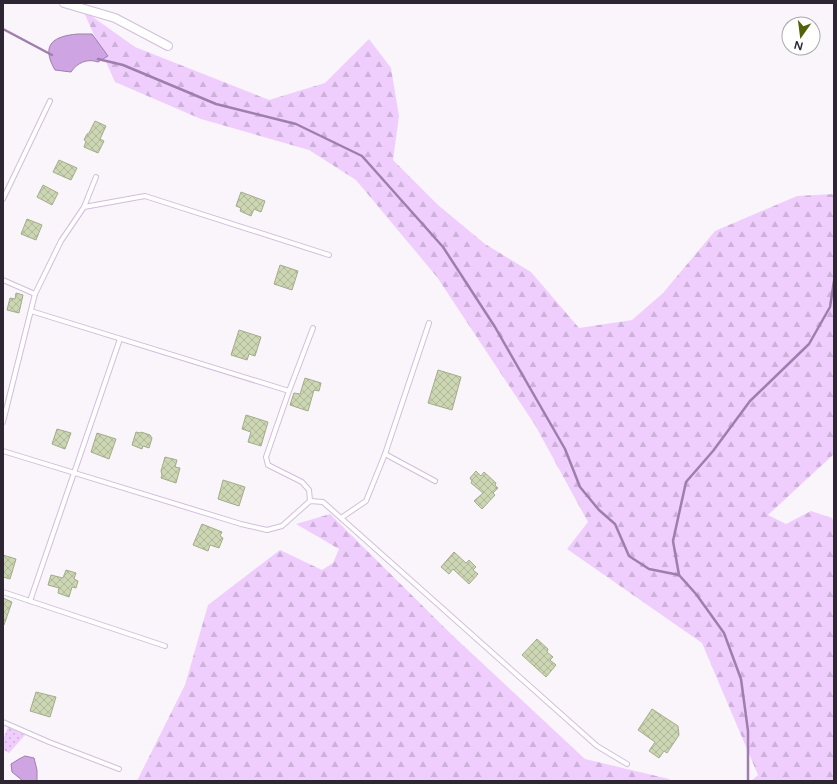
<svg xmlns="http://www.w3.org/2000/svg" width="837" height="784" viewBox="0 0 837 784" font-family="'Varela Round',sans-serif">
<defs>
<pattern id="forest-firs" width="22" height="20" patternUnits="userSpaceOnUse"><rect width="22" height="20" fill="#efcefe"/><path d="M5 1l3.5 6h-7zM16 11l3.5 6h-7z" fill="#cdb1da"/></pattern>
<pattern id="park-dots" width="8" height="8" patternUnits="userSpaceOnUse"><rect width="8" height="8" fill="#efcefe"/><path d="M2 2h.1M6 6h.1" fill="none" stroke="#cdb1da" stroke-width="1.8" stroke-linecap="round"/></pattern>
<pattern id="building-cross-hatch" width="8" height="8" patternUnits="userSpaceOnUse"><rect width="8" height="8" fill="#cdd6b3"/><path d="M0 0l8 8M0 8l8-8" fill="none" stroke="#b0b89a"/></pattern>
</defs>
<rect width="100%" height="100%" fill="#f9f5fb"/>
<g fill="url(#forest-firs)">
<polygon points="83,10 135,47 269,100 325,83 369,39 391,68 399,116 393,160 438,205 485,244 531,272 579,328 632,320 663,293 715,231 797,196 834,194 834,454 768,515 786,524 811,511 832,518 834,523 834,781 751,781 758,775 702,643 567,549 588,522 535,425 437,277 356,180 309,150 201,119 115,82"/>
<polygon points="330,514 451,634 585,759 669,779 671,781 137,781 185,685 208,605 280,550 322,570 333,563 339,549 296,524"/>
</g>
<polygon fill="url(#park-dots)" points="8,727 25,735 9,753 3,750 3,740"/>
<g fill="#cfa4e3" stroke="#9f7eae">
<path d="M 78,34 L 92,34 L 108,56 L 98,62 C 87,58 77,63 71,72 L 55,70 C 40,44 54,36 78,34 Z"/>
<polygon points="25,756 34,758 37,770 37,781 23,781 12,772 11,764 19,759"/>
</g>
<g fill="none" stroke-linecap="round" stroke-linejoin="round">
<g stroke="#9f7eae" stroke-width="2.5">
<polyline points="3,29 52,55"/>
<polyline points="98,59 123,65 216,104 296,124 362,156 443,247 495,327 565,449 580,487 599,510 615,524 629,556 649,569 679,575"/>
<polyline points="748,781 748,731 741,679 724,633 696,594 679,575 673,541 686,482 713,451 750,401 809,344 830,307 834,281"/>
</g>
</g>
<g fill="url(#building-cross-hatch)" stroke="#a3ac8a">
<polygon points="95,121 106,126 100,139 104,141 98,153 84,147 86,141 84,140 87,134 89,133"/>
<polygon points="59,160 77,168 71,180 53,172"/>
<polygon points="43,185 58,193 52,205 37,197"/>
<polygon points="241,192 265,201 261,212 254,209 251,216 240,211 241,208 236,206"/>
<polygon points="27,219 42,225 36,240 21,234"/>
<polygon points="280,265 298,271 292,290 274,284"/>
<polygon points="16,293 23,295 19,313 7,310 10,298 15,299"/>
<polygon points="239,330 261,337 255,356 249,354 247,360 231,355"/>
<polygon points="438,370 461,377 452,410 428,403"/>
<polygon points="305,378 321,383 319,391 314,390 308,411 290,405 294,393 300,394"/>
<polygon points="246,415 268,422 261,446 248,442 251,432 242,429"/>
<polygon points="57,429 71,433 65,449 52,444"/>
<polygon points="136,432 140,433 141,432 150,435 152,438 149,448 143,446 142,449 132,445"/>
<polygon points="97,433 116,439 109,459 91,452"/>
<polygon points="165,457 177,460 175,467 180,468 176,483 161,478 162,475 161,471"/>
<polygon points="476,471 481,476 484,472 496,483 495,485 498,488 493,493 495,495 482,509 474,501 483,493 471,483 472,481 470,478"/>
<polygon points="223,480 245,487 239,506 218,499"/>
<polygon points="202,524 222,532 220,536 223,538 219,548 210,545 208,551 193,545"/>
<polygon points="454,552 466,563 469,560 476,567 473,570 478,574 469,584 453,569 449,574 441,567"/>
<polygon points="3,555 16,559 10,579 3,577"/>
<polygon points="66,570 76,573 74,579 78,581 76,588 72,587 69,597 58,593 59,588 48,585 51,575 63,578"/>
<polygon points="3,598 12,602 4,625 3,625"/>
<polygon points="537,639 548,649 547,652 553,657 550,660 556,665 546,677 522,655"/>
<polygon points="36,692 56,697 50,717 30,711"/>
<polygon points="652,709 678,726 679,735 667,753 664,751 659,758 649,751 655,742 638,730"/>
</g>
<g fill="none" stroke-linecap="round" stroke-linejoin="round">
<defs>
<g id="lane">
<polyline points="3,199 50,101"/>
<polyline points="84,207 96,177"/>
<polyline points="3,280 35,294"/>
<polyline points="31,311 289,391 266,457 268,465 302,482 309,490 310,501"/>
<polyline points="289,391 313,328"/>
<polyline points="3,422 35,294 61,241 84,207 145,196 329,255"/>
<polyline points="3,451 241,524 267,530 282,526 310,501 323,502 597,746 627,764"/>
<polyline points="385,454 435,481"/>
<polyline points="341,518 366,501 385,454 429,323"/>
<polyline points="3,592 30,601 120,339"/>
<polyline points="30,601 165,646"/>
<polyline points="3,722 49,742 119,769"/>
</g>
<polyline id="street" points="64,3 115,18 168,46"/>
</defs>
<use href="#lane" stroke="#d2bddc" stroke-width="6"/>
<use href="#street" stroke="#d2bddc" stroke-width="10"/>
<use href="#lane" stroke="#fff" stroke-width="4"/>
<use href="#street" stroke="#fff" stroke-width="8"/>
</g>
<rect width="837" height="784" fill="none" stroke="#2e2632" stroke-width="8"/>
<g transform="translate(801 36) rotate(194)"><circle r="19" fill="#ffffff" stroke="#aba8ad"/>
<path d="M0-3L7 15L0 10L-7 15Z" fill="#536206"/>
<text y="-6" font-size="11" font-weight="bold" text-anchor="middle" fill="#2e2632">N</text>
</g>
</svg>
